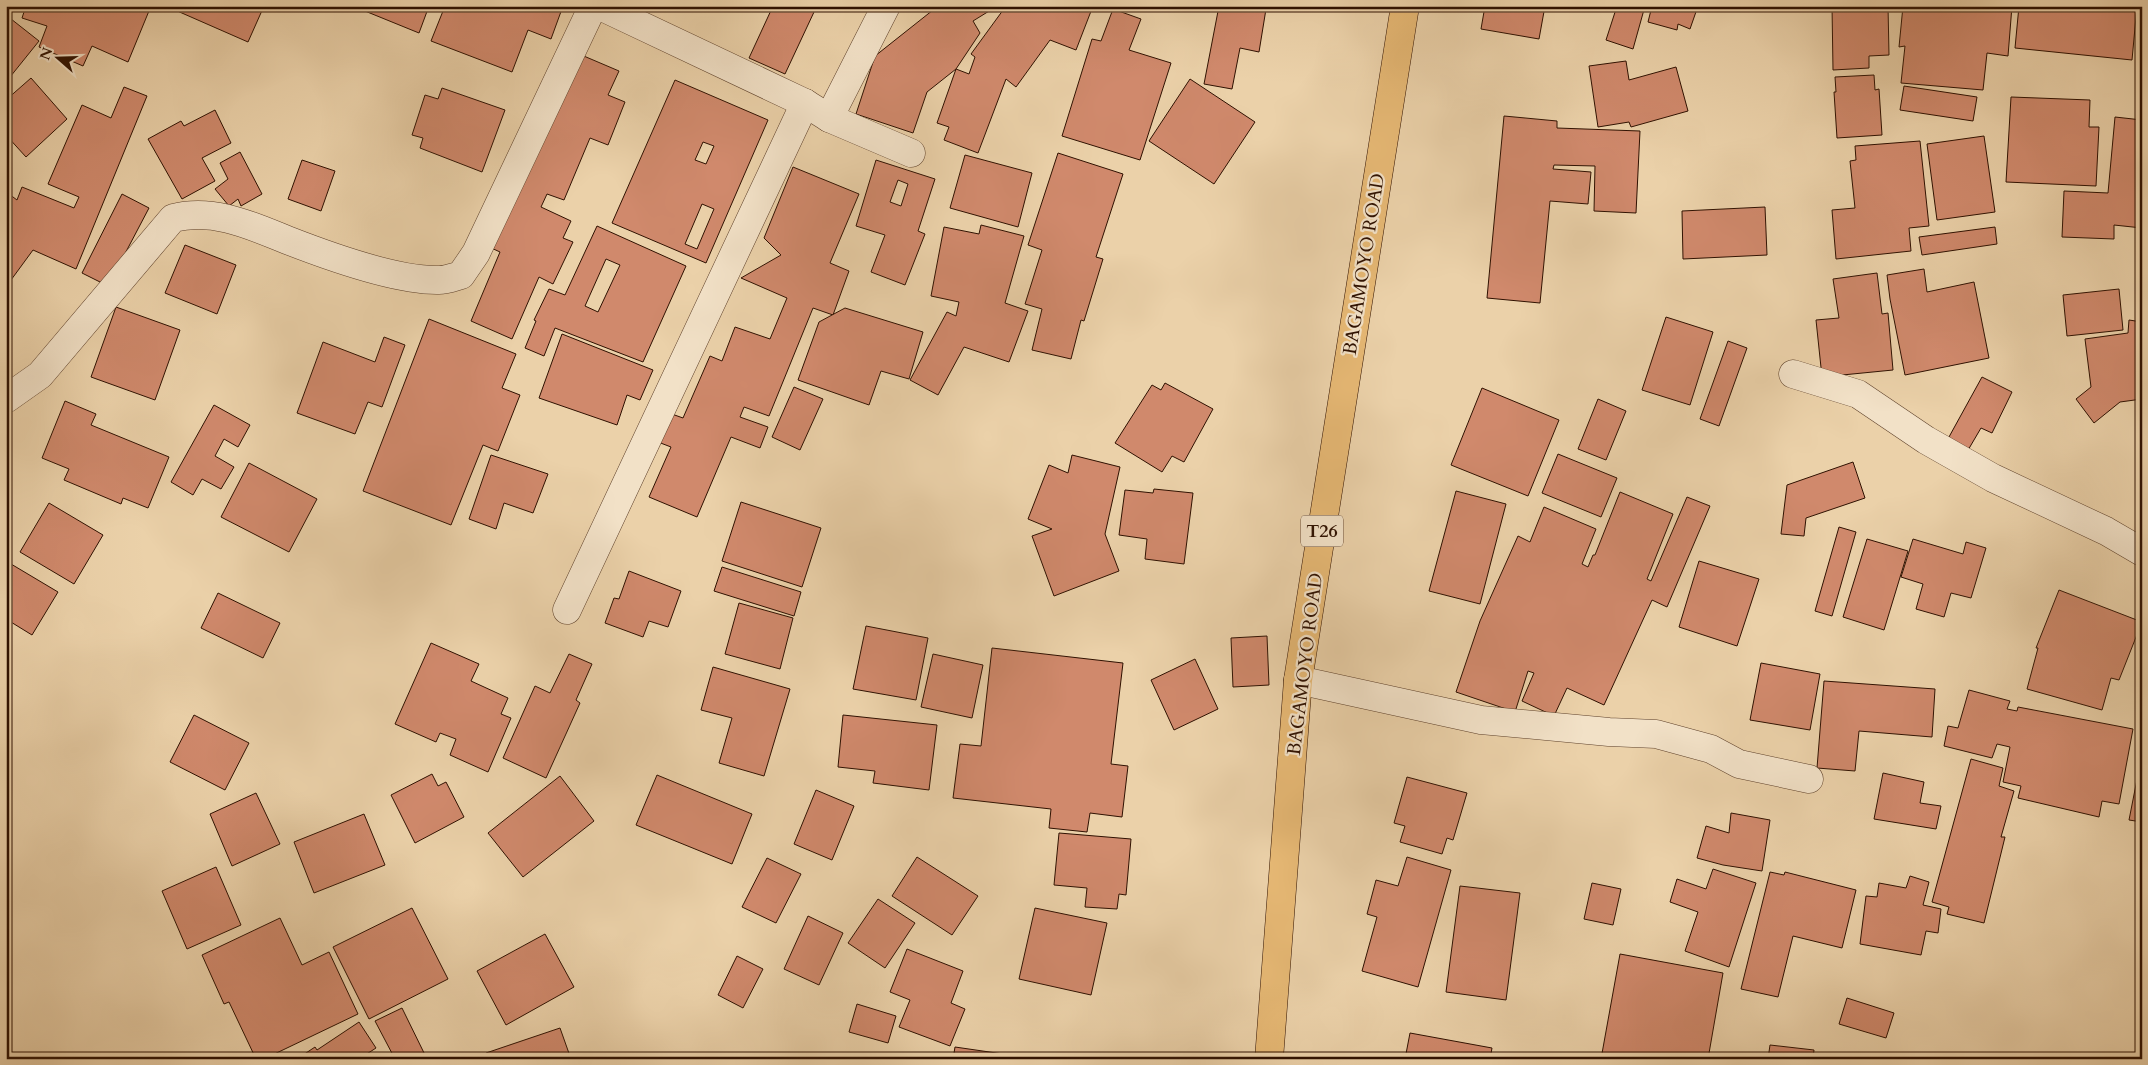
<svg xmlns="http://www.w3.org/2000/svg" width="2148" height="1065" viewBox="0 0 2148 1065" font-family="Cardo,serif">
<rect width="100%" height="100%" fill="#ebd1a9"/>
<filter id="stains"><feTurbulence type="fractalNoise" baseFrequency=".004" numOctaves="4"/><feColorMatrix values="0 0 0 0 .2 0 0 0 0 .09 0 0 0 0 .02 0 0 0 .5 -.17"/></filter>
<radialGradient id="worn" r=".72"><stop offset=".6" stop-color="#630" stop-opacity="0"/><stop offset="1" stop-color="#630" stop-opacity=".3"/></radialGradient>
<g fill="#d0896c" stroke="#2f1101" fill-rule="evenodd">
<polygon points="26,6 151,6 128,62 92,46 83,66 39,47 47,26 22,18"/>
<polygon points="176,6 264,6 248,42 175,10"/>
<polygon points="361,6 429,6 419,33 360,9"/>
<polygon points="445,6 563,6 551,39 528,30 512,72 431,41"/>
<polygon points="773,6 802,6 814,12 785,74 749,58"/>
<polygon points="930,6 993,6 994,8 973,21 980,33 956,69 927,92 913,133 856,114 875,56 933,10"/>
<polygon points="1006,6 1093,6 1076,50 1050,40 1016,87 1006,79 978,153 944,140 949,127 937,123 956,69 969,74 975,57 971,54"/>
<polygon points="1219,6 1252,6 1266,9 1259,52 1240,48 1232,89 1204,84"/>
<polygon points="1485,6 1545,6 1539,39 1481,29"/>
<polygon points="1617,6 1645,6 1633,49 1606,40"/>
<polygon points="1652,6 1698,6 1690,29 1678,24 1677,30 1648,22"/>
<polygon points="1832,6 1888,6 1889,55 1869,56 1869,68 1833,70"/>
<polygon points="1903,6 2012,6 2008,56 1987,53 1983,90 1901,83 1905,46 1899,47"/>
<polygon points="2019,6 2137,6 2132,60 2015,48"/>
<polygon points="1113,9 1141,19 1129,50 1171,63 1140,160 1062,136 1092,39 1101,41"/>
<polygon points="6,15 39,41 6,82"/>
<polygon points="572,51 619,71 608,95 625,102 608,145 590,138 564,200 547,194 541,207 571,221 563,238 573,242 553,284 539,277 512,339 471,321 500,252 487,246"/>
<polygon points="1626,61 1629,80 1676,67 1688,111 1631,127 1629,122 1598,127 1589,66"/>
<polygon points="1874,75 1875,90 1879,89 1882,135 1837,138 1834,92 1836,92 1835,77"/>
<polygon points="31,78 67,119 26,157 6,135 6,100"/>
<polygon points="1190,79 1255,122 1214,184 1149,141"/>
<path d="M 675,80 L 768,120 L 706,263 L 612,223 ZM 703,142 L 714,146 L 706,164 L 695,160 ZM 702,204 L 714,209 L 697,249 L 685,244 Z"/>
<polygon points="1904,86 1977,97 1973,121 1900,110"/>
<polygon points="124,87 147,96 76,269 33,250 11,280 6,276 6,198 9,194 17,200 22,187 74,208 79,197 48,184 82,105 111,118"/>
<polygon points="442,88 505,110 482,172 420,148 423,138 412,135 425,95 438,99"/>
<polygon points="2011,97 2090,100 2089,127 2099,127 2096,186 2006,182"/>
<polygon points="215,110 231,143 202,158 215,181 182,199 148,139 181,121 184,126"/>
<polygon points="1504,116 1557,121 1557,128 1640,131 1636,213 1594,211 1595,166 1554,165 1553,169 1591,172 1588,204 1550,201 1540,303 1487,298"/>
<polygon points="2115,117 2142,120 2142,228 2114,225 2114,239 2062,237 2064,191 2108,193"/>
<polygon points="1984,136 1995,212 1937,220 1927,144"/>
<polygon points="1920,141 1929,226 1909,228 1911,251 1836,259 1832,210 1855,208 1850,161 1856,160 1855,146"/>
<polygon points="240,152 262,194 241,206 238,199 229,206 215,189 228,179 220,163"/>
<polygon points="1058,153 1123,174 1096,257 1103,259 1084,321 1081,320 1071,359 1032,350 1042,309 1025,304 1042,250 1028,245"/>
<polygon points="965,155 1032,173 1018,227 950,208"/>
<polygon points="302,160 335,171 321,211 288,199"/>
<path d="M 876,160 L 935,179 L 918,231 L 925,234 L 905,285 L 871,272 L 885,235 L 856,226 ZM 898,180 L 908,184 L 901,206 L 890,202 Z"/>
<polygon points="793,167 859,194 830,263 849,271 833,315 813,308 769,416 744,407 740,417 768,427 760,448 731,437 697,517 649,497 671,447 658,442 669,413 683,418 710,356 722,361 735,327 770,339 787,298 741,278 781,255 764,238"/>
<polygon points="122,194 149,208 108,286 82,273"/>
<polygon points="1765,207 1767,255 1683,259 1682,211"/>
<polygon points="981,225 1024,236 1005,303 1028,311 1009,362 964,347 938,395 910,380 947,312 956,316 959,302 931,296 944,227 979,234"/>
<path d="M 597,226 L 686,266 L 643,362 L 555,328 L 544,356 L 525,348 L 536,321 L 534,320 L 549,289 L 565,295 ZM 606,259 L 620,265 L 598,312 L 585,306 Z"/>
<polygon points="1995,227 1997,244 1922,255 1919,237"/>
<polygon points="185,245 236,265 217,314 165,293"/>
<polygon points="1924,269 1927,292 1974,282 1989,358 1905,375 1890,299 1887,275"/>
<polygon points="1877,273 1882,314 1888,313 1893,370 1822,377 1816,320 1839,318 1833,279"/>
<polygon points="2119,289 2123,330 2067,336 2063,295"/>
<polygon points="116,307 180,330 155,400 91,377"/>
<polygon points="845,308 923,332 909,379 881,371 869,405 798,380 819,322"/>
<polygon points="1666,317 1713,332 1690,405 1642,390"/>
<polygon points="429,319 516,354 502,388 520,395 498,451 483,445 451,525 363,491"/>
<polygon points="2129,320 2142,322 2142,399 2120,402 2094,423 2076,399 2091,387 2085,339 2128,333"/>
<polygon points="562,334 653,370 640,400 627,395 617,425 539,398"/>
<polygon points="384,337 405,345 382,407 368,402 355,434 297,413 323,342 375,362"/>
<polygon points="1728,341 1747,348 1719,426 1700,419"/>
<polygon points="1982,377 2012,392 1992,433 1981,428 1964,457 1944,446"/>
<polygon points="1165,383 1213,409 1184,462 1172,456 1162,472 1115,443 1152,385 1161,390"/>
<polygon points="794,387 823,399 800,450 772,437"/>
<polygon points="1482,388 1559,420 1528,496 1451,465"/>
<polygon points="1598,399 1626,411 1606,460 1578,449"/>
<polygon points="65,401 96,414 91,425 169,457 148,508 123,498 121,504 64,480 69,469 42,458"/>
<polygon points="214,405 250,425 238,447 224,439 215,456 234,467 221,489 202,479 193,495 171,482"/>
<polygon points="1558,454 1617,478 1601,517 1542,493"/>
<polygon points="491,455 548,474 533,513 504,503 496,529 469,519"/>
<polygon points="1072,455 1120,467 1105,534 1119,571 1054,596 1032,536 1052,529 1028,519 1049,465 1068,473"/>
<polygon points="1853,462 1865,498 1806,518 1804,536 1781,534 1787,485"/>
<polygon points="249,463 317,499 289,552 221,517"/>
<polygon points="1154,489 1193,493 1184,564 1145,559 1147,539 1119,535 1125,490 1153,493"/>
<polygon points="1456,491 1506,504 1480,604 1429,591"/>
<polygon points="1620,492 1673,514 1647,579 1651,581 1687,497 1710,506 1667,607 1652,600 1604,705 1567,688 1554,716 1522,701 1534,673 1528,671 1515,712 1456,692 1480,621 1518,536 1530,542 1544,507 1596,529 1582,564 1588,567 1593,555 1595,555"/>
<polygon points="741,502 821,528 802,587 722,561"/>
<polygon points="49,503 103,535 74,584 20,552"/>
<polygon points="1839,527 1856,532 1832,616 1815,611"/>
<polygon points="1867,539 1908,551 1884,630 1843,617"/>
<polygon points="1913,539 1963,554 1966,542 1986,548 1971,598 1951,593 1944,617 1916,609 1923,584 1901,577"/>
<polygon points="6,561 58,592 32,635 6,619"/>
<polygon points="1699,561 1759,579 1737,646 1679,627"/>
<polygon points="722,567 801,592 794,616 714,591"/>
<polygon points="629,571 681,591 668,627 649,621 643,637 605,623 614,598 619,599"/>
<polygon points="2059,590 2142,622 2119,680 2111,678 2102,710 2027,689 2038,648 2036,648"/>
<polygon points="218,593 280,623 263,658 201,628"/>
<polygon points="739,603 793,618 780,669 725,654"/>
<polygon points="866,626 928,638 916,700 853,689"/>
<polygon points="1267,636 1269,685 1233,687 1231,638"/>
<polygon points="431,643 479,664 471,681 508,698 501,714 511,718 488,772 450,755 456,739 440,733 436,742 395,724"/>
<polygon points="992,648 1123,663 1111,764 1128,766 1122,817 1090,813 1087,832 1049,828 1051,809 953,798 960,744 981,746"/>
<polygon points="569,654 592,664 576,700 580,703 546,778 503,758 535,686 550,693"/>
<polygon points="933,654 983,665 972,718 921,707"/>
<polygon points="1195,659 1218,709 1174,730 1151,680"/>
<polygon points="1761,663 1820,674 1810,730 1750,720"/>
<polygon points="713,667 790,689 764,776 719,763 732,718 701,710"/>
<polygon points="1824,681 1935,689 1932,737 1859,731 1855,771 1817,768"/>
<polygon points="1969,690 2010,701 2007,709 2017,711 2018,707 2133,729 2119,804 2102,801 2099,817 2018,798 2021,786 2003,782 2010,747 1997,744 1992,758 1944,746 1948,726 1958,728"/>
<polygon points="194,715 249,743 225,790 170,762"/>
<polygon points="843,715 937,725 929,790 873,783 875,771 838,767"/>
<polygon points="2142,754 2142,822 2129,820"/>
<polygon points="1971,759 2003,768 1999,786 2014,791 2001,837 2005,837 1984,923 1947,914 1949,907 1932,902"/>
<polygon points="1883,773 1924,782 1920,803 1941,806 1936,829 1874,819"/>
<polygon points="432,774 438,786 446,782 464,817 415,843 391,795"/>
<polygon points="657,775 752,814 732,864 636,825"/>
<polygon points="560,776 594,821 523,877 488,833"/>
<polygon points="1407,777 1467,793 1453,840 1447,838 1442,854 1400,842 1405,826 1394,823"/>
<polygon points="816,790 854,806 832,860 794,844"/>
<polygon points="256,793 280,844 232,866 210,814"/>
<polygon points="1731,813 1770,820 1762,871 1723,865 1697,858 1706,826 1729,833"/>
<polygon points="364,814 385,865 314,893 294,842"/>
<polygon points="1059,833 1131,839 1126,895 1119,894 1117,909 1085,907 1087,888 1054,885"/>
<polygon points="917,857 978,896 952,935 892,896"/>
<polygon points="1407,857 1451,870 1418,987 1362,971 1377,917 1367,914 1376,880 1398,886"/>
<polygon points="767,858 801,874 776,923 742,907"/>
<polygon points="216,867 241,925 187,949 162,891"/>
<polygon points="1713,869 1756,883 1729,967 1685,951 1698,912 1670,902 1677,879 1706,889"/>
<polygon points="1770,872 1784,875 1785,872 1856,890 1842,948 1793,936 1778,997 1741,989"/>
<polygon points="1910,876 1929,882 1923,905 1941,909 1938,933 1926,931 1921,955 1860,944 1866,896 1877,897 1879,883 1906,888"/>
<polygon points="1592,883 1621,889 1613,925 1584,919"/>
<polygon points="1460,886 1520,893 1506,1000 1446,992"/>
<polygon points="878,899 915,923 885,968 848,943"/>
<polygon points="412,908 448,979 369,1019 333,947"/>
<polygon points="1035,908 1107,923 1091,995 1019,979"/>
<polygon points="808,916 843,933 819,985 784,969"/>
<polygon points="280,918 302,965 329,952 358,1014 264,1059 256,1059 229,1002 224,1004 202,955"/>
<polygon points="545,934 574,987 506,1025 477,971"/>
<polygon points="907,949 963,971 951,1003 965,1009 950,1046 899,1027 910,1000 890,992"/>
<polygon points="1620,954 1723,973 1708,1059 1601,1059"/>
<polygon points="737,956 763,969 743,1008 718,995"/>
<polygon points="1847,998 1894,1013 1886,1038 1839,1024"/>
<polygon points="857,1004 896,1016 888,1043 849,1032"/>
<polygon points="402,1008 427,1059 395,1059 375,1021"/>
<polygon points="359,1022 376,1048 359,1059 297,1059 315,1047 317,1050"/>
<polygon points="560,1028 571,1059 488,1059 486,1053"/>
<polygon points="1410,1033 1492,1048 1490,1059 1405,1059"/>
<polygon points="1770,1045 1814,1050 1813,1059 1768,1059"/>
<polygon points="955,1047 1017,1056 1016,1059 953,1059"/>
</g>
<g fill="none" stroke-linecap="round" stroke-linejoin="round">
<defs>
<g id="minor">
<polyline points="600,6 805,103 829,118 911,153"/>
<polyline points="829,118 886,6"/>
<polyline points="1793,374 1858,394 1926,440 1993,478 2106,531 2142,552"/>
<path d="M 6,399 L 40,375 L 173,218 C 214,208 250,225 287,240 C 328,256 396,281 439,280 C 446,280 454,277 461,275 L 476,253 L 593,6"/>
<polyline points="567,610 805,103"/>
<polyline points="1298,680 1481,720 1609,732 1656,734 1711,749 1739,764 1809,779"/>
</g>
<polyline id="highway" points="1269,1059 1298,680 1405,6"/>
</defs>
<use href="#minor" stroke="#5e412b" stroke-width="29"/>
<use href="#highway" stroke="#2f1101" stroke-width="29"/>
<use href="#minor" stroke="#f2e1c7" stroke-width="28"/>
<use href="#highway" stroke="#e6b874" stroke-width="28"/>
</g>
<g text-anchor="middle" stroke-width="4.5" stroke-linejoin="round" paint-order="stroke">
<rect fill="#f2e1c7" stroke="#6a4f3c" stroke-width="1" x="1301" y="515.5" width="42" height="31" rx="4"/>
<g font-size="18" font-weight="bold" fill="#2f1101">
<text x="1322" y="537">T26</text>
</g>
<g font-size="19" fill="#2f1101" stroke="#f2e1c7">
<text transform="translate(1363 264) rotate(-81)" y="7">BAGAMOYO ROAD</text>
<text transform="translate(1304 664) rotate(-83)" y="7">BAGAMOYO ROAD</text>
</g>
</g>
<rect width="2148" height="1065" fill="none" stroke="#ebd1a9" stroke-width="25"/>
<rect x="8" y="8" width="2133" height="1050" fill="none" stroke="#2f1101" stroke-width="2.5"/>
<rect x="12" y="12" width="2123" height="1040" fill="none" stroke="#2f1101"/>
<g transform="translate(58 58) rotate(290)" stroke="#f2e1c7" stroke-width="4" paint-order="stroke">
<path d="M0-4L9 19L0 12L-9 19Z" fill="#2f1101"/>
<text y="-8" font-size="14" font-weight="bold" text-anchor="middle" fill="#2f1101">N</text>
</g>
<rect width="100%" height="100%" filter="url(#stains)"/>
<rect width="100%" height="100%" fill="url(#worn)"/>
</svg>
